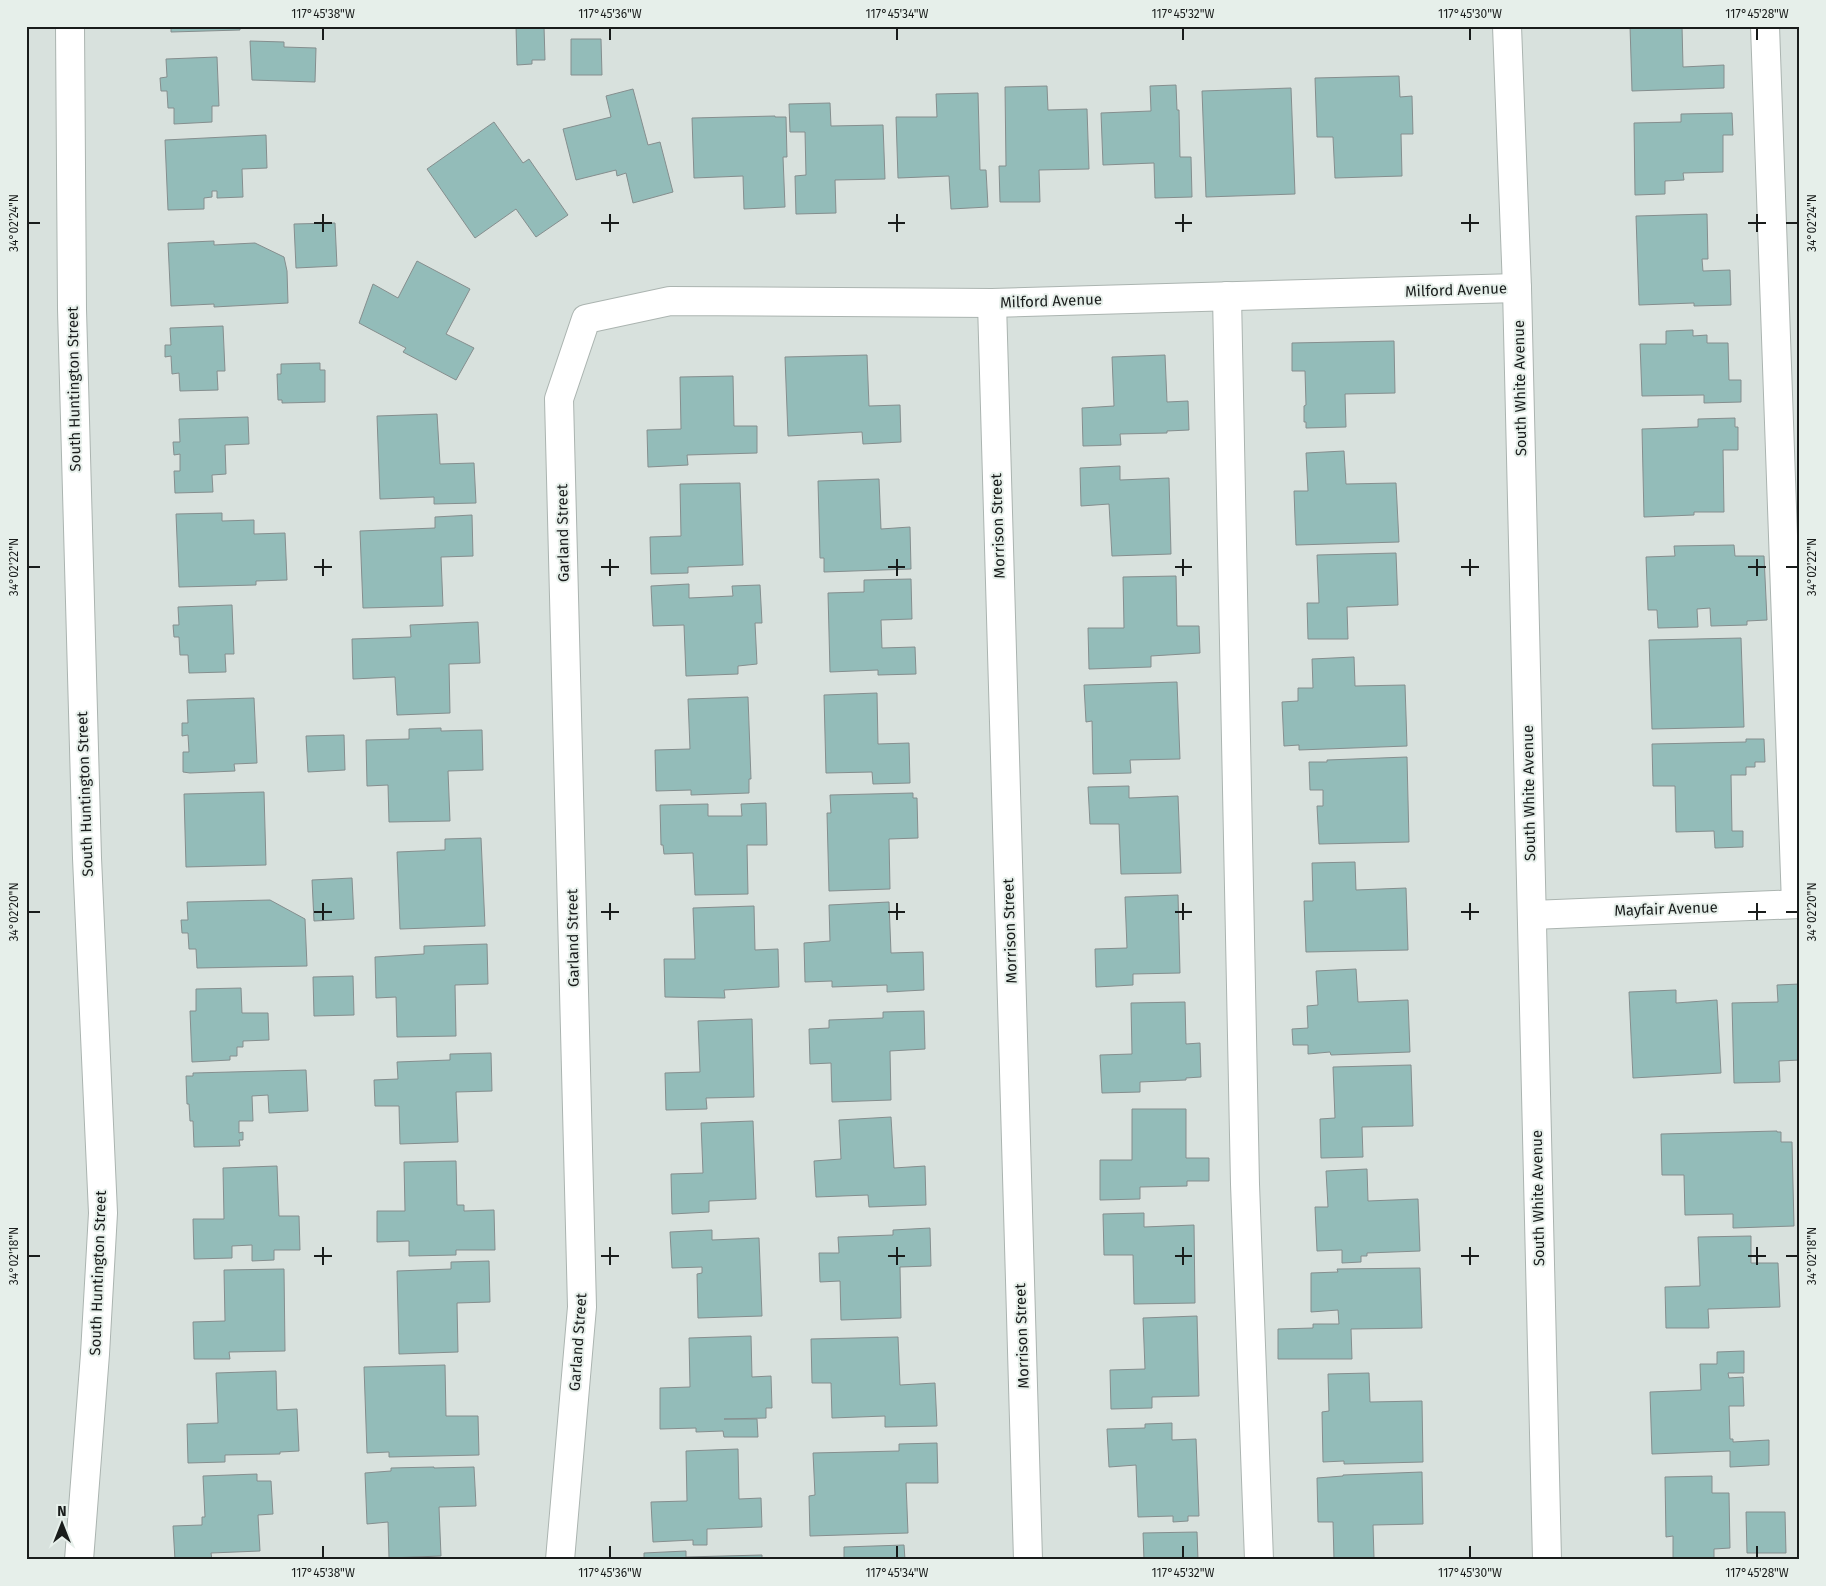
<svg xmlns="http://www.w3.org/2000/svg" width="1826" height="1586" viewBox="0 0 1826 1586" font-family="'Fira Sans',sans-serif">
<rect width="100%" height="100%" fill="#d8e1dd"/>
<g fill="#93bcb9" stroke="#858e8e">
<polygon points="171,26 240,26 240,30 171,32"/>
<polygon points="516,26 544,26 545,60 532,60 532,64 517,65"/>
<polygon points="1630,26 1682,26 1683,67 1724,65 1724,88 1632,91"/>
<polygon points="571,39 601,39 602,75 571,75"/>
<polygon points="250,41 284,42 284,47 316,48 315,82 252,80"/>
<polygon points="217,57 219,106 212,106 212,122 174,124 174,108 168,108 167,91 161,91 160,78 167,77 166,59"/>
<polygon points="1399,76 1400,97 1412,96 1413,134 1401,134 1402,176 1335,178 1333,137 1317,137 1315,78"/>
<polygon points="1176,85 1177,110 1179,110 1180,157 1191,157 1192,197 1155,198 1154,163 1103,165 1101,113 1151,111 1150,86"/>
<polygon points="1047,86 1048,110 1087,109 1089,169 1039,170 1040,202 1000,202 999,166 1006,166 1005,87"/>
<polygon points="1291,88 1295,194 1206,197 1202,91"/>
<polygon points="633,89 648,145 660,142 673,192 633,203 626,173 617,176 616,170 576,180 563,129 611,117 606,96"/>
<polygon points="978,93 980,170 986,170 988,207 951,209 949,176 898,178 896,117 937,117 936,94"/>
<polygon points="830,103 831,126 883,125 885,179 835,180 836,213 796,214 795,176 806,175 805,132 790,132 789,104"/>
<polygon points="1732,113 1733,135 1723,135 1723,172 1683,173 1684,180 1665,181 1665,194 1635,195 1634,123 1681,122 1681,114"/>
<polygon points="775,116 775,117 786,117 787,157 783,157 785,207 744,209 743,176 694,178 692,118"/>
<polygon points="494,122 523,163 529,159 568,215 536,237 516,209 475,238 427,169"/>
<polygon points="266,135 267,168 242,169 243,197 217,198 217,191 212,191 212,197 204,198 204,209 168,210 165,140"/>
<polygon points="1707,214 1708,259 1702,259 1703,271 1730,270 1731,305 1694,306 1694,303 1639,305 1636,216"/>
<polygon points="335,223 337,266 296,268 294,224"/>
<polygon points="214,241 214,245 255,243 284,257 287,271 288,303 214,307 214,304 171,306 168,243"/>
<polygon points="417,261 470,289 446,334 474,348 456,380 403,352 406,348 359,323 373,284 398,298"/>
<polygon points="223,326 225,371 217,371 218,390 180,391 179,373 172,374 171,356 165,357 165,345 171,345 170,328"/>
<polygon points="1693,330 1693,336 1707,335 1707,343 1728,343 1729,380 1741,380 1741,402 1704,403 1704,395 1642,396 1640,344 1666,344 1666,331"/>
<polygon points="1394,341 1395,393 1345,394 1346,427 1306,428 1306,422 1304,422 1304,406 1306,405 1305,371 1292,371 1292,343"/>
<polygon points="867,355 869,406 900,405 901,442 863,444 862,432 788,436 785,357"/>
<polygon points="1165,355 1167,402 1188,401 1189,430 1167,431 1167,433 1120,434 1121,445 1083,446 1082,408 1114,406 1112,357"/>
<polygon points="320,363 320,370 325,370 325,402 282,403 282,400 278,400 277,374 281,374 281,364"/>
<polygon points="733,376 734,426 757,426 757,453 687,455 688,465 648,467 647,430 681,429 680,377"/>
<polygon points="437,414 440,464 474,463 476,503 434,504 434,497 380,499 377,416"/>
<polygon points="248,417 249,444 225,445 226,474 212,475 213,492 175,493 174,471 180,471 180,454 174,455 173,442 180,442 179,419"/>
<polygon points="1735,418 1735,427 1738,427 1738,450 1723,450 1724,512 1694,512 1694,515 1644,517 1642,429 1698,427 1698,419"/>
<polygon points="1344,451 1346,484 1396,483 1399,542 1296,545 1294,491 1308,491 1306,453"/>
<polygon points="1120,466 1120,480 1169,478 1171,554 1112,556 1109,504 1081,506 1080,468"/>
<polygon points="879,479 881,529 910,527 911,569 824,572 824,558 820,558 818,481"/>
<polygon points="740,483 743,565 688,567 688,573 651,574 650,537 681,536 680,484"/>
<polygon points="222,513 222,521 254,520 254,534 285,533 287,580 256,581 256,585 179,587 176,514"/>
<polygon points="472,515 473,556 441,557 443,606 363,608 360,531 435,528 435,517"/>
<polygon points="1734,545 1735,556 1764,556 1767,620 1747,621 1747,625 1711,626 1710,608 1697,609 1698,627 1658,628 1657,610 1648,610 1646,557 1675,556 1674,546"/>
<polygon points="1396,553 1398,605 1347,607 1348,639 1308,639 1307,603 1319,603 1317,555"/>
<polygon points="1176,576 1177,626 1199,626 1200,653 1151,656 1151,667 1089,669 1088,628 1124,628 1123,577"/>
<polygon points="911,579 912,619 881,620 882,648 915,647 916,674 878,675 878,670 830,672 828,593 864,592 864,580"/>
<polygon points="689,584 689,598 733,596 732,586 760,585 762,623 755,623 757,664 738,666 738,674 686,676 684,625 653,626 651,586"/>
<polygon points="232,605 234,654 225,654 226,672 189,673 188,655 180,655 179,637 174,637 173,625 179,625 178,607"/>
<polygon points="478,622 480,663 449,664 450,713 397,715 395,677 353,679 352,639 411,637 410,625"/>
<polygon points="1741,638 1744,727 1652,729 1649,640"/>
<polygon points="1354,657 1355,686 1405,685 1407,746 1299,750 1299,745 1284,746 1282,702 1298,701 1298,688 1313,688 1312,659"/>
<polygon points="1177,682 1180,759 1130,760 1131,773 1093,774 1092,721 1086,722 1084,685"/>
<polygon points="877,693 878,744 909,743 910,783 873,784 872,772 826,773 824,695"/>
<polygon points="748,697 751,779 749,779 749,793 691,795 691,790 656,791 655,750 690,749 688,699"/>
<polygon points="254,698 257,763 234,764 235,771 190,773 183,772 183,752 189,752 188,735 182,736 182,723 188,723 187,700"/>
<polygon points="441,728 441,731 482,730 483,770 448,771 450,821 389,822 388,785 367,786 366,740 409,739 409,729"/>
<polygon points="344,735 345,770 308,772 306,736"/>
<polygon points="1746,739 1764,739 1765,762 1755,762 1755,767 1746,767 1746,775 1731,775 1732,831 1743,831 1743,847 1715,848 1714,831 1676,832 1675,786 1653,786 1652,744 1746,742"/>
<polygon points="1407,757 1409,842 1319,844 1317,806 1323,806 1323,790 1310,790 1309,762 1327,762 1327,760"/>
<polygon points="1129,786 1129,798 1178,796 1181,873 1121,874 1119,824 1090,824 1088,787"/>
<polygon points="264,792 266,865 186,867 184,794"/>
<polygon points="913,793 913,798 917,798 918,838 889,839 890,889 829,891 827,813 831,813 830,795"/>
<polygon points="766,803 767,845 747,845 748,894 695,895 693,853 664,854 663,845 661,845 660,805 708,804 708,816 742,816 741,804"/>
<polygon points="481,838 485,926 400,929 397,852 445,850 445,839"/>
<polygon points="1355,862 1356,890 1406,888 1408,950 1306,952 1304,901 1313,901 1312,863"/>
<polygon points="352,878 354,919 314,921 312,880"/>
<polygon points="1178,895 1180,973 1133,974 1133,985 1096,987 1095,949 1127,948 1125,897"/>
<polygon points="270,900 305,919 307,966 197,968 196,949 189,949 188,933 182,933 181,920 188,920 187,902"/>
<polygon points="889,902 891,953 923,952 924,990 887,992 887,985 832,987 832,981 805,982 804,943 830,941 829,905"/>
<polygon points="754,906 755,950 778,949 779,987 724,990 725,998 665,997 664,959 695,959 693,908"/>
<polygon points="487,944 488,984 455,985 456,1036 397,1037 396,997 376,998 375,957 424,954 424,946"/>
<polygon points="1356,969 1358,1002 1408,1000 1410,1052 1331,1055 1330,1052 1308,1054 1308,1045 1293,1045 1292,1029 1308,1028 1307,1006 1318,1005 1316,971"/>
<polygon points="353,976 354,1015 314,1016 313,977"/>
<polygon points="1800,984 1800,1060 1779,1061 1780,1082 1734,1083 1732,1003 1778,1002 1777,985"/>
<polygon points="241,988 242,1013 268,1013 269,1040 243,1041 243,1047 237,1047 237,1056 230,1056 230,1060 192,1062 190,1011 196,1011 196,989"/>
<polygon points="1676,990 1676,1003 1717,1000 1721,1073 1633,1078 1629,992"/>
<polygon points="1185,1002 1186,1044 1200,1043 1201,1077 1186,1078 1186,1080 1140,1082 1140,1092 1102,1093 1100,1055 1132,1054 1131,1003"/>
<polygon points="924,1011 925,1049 890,1051 891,1100 832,1102 831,1063 810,1064 809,1029 829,1028 829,1020 883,1018 883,1012"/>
<polygon points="752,1019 754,1097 706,1098 707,1109 666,1110 665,1073 700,1072 698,1021"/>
<polygon points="491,1053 492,1091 456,1092 458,1142 400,1144 399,1106 375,1106 374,1080 398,1079 397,1062 450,1060 450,1054"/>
<polygon points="1411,1065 1413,1126 1362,1127 1363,1157 1321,1158 1320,1119 1335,1118 1333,1067"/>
<polygon points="306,1070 308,1111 269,1113 268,1095 252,1096 253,1121 239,1121 239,1133 243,1132 243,1140 239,1140 240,1146 194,1147 193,1121 190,1121 189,1104 187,1104 186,1076 193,1076 193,1073"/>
<polygon points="1132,1109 1186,1109 1186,1158 1209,1158 1209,1181 1187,1181 1187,1186 1140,1187 1140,1199 1100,1200 1100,1160 1132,1160"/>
<polygon points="891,1117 894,1168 925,1166 926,1205 869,1207 868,1195 816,1197 814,1161 841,1159 839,1120"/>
<polygon points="753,1121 756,1199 709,1201 709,1212 672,1214 671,1174 703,1173 701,1123"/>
<polygon points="1777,1131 1777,1132 1781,1132 1781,1142 1792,1142 1794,1226 1733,1228 1733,1214 1685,1215 1684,1175 1662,1175 1661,1134"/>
<polygon points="456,1161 457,1205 464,1205 464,1211 494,1210 495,1250 456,1250 456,1255 409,1256 409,1241 377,1242 377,1211 405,1211 404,1162"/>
<polygon points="277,1166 279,1216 299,1216 300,1250 274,1250 274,1260 252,1261 252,1245 232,1246 232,1258 194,1259 193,1219 224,1219 223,1168"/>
<polygon points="1367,1169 1368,1201 1418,1199 1420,1251 1367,1253 1367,1256 1361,1256 1361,1262 1342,1263 1342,1250 1317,1251 1315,1207 1328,1207 1326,1171"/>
<polygon points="1144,1213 1144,1227 1194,1225 1195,1303 1134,1304 1133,1255 1104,1255 1103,1214"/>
<polygon points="930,1228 931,1266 900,1267 901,1318 841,1320 840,1281 820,1282 819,1253 839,1253 838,1237 893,1235 893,1230"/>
<polygon points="712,1230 712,1240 759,1238 762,1316 698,1318 697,1274 702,1273 702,1267 672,1268 670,1232"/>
<polygon points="1751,1236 1751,1263 1778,1263 1780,1307 1708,1309 1709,1328 1666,1328 1665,1287 1700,1286 1698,1237"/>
<polygon points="489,1261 490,1302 457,1303 458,1352 399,1354 397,1271 451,1269 451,1262"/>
<polygon points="1420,1268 1422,1328 1351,1329 1352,1359 1278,1359 1278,1329 1313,1328 1313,1324 1339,1324 1338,1310 1311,1312 1311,1273 1338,1272 1337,1269"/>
<polygon points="284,1269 285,1351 229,1352 230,1359 194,1359 193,1322 225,1321 224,1270"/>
<polygon points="1197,1316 1199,1396 1152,1397 1152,1408 1111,1409 1110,1370 1145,1369 1143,1318"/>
<polygon points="751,1336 752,1377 771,1376 772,1408 766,1408 766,1418 724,1419 757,1419 758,1437 724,1437 723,1431 696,1432 696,1428 660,1429 660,1388 690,1387 689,1338"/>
<polygon points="898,1337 900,1385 935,1383 937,1426 885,1427 885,1416 832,1418 831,1383 812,1383 811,1339"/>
<polygon points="1744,1351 1744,1373 1728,1373 1729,1378 1743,1377 1744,1406 1729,1406 1730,1439 1733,1439 1733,1442 1769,1440 1769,1465 1730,1467 1730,1451 1652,1454 1650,1392 1701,1390 1700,1364 1717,1364 1717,1352"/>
<polygon points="445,1365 446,1416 478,1416 479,1455 389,1457 389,1452 367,1453 364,1367"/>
<polygon points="276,1371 277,1410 297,1409 299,1451 280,1452 280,1454 225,1455 225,1462 188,1463 187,1424 218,1423 216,1373"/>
<polygon points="1369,1373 1370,1402 1422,1401 1423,1462 1344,1464 1344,1461 1323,1462 1322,1412 1329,1411 1328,1374"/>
<polygon points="1172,1423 1172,1440 1196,1439 1199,1516 1188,1516 1188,1521 1173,1522 1173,1516 1138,1517 1136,1465 1109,1467 1107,1429 1145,1428 1145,1424"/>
<polygon points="937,1443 938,1483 906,1483 908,1533 810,1536 809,1496 815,1495 813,1453 899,1451 899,1444"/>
<polygon points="738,1449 739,1499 761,1498 762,1527 707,1529 707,1545 693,1545 693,1540 653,1542 651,1502 687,1501 686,1451"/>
<polygon points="434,1467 434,1468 474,1467 476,1506 439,1507 441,1556 389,1558 388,1522 367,1524 365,1473 391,1471 391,1468"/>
<polygon points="1422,1472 1423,1524 1373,1525 1374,1558 1334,1560 1333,1522 1318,1522 1317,1478 1343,1476 1343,1475"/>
<polygon points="257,1474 257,1481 271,1481 273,1514 258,1515 260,1551 211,1553 212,1560 175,1560 173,1526 202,1525 202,1517 205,1517 203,1476"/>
<polygon points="1712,1476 1712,1493 1729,1493 1730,1548 1714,1549 1714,1560 1673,1560 1673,1536 1666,1537 1665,1477"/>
<polygon points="1746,1512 1785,1512 1786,1553 1747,1553"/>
<polygon points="1197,1532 1198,1560 1144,1560 1143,1533"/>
<polygon points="904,1545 905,1560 844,1560 844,1547"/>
<polygon points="686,1551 686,1557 762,1555 762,1560 644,1560 644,1553"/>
</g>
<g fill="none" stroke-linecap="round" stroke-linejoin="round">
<defs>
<g id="minor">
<polyline points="70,26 72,309 87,858 103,1213 95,1354 79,1560"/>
<polyline points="1507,26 1517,288 1547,1560"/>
<polyline points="1765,26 1796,904"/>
<polyline points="1227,296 1245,1184 1259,1560"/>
<polyline points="992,303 1028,1560"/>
<polyline points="1532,915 1800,904"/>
<polyline points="560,1560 582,1307 559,399 586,319 670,301 992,303 1517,288"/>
</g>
</defs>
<use href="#minor" stroke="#abb4b0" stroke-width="30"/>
<use href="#minor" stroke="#fff" stroke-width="28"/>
</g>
<path fill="none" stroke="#191c1b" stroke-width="2" d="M 323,28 L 323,40M 610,28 L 610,40M 897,28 L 897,40M 1183,28 L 1183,40M 1470,28 L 1470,40M 1757,28 L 1757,40M 323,214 L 323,232M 610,214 L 610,232M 897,214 L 897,232M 1183,214 L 1183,232M 1470,214 L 1470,232M 1757,214 L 1757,232M 28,223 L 40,223M 314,223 L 332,223M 601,223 L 619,223M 888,223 L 905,223M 1175,223 L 1192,223M 1461,223 L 1479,223M 1748,223 L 1766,223M 1786,223 L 1798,223M 323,559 L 323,576M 610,559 L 610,576M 897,559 L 897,576M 1183,559 L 1183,576M 1470,559 L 1470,576M 1757,559 L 1757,576M 28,567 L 40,567M 314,567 L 332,567M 601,567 L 619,567M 888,567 L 905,567M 1175,567 L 1192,567M 1461,567 L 1479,567M 1748,567 L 1766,567M 1786,567 L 1798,567M 323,903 L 323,920M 610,903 L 610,920M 897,903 L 897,920M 1183,903 L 1183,920M 1470,903 L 1470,920M 1757,903 L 1757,920M 28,912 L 40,912M 314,912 L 332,912M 601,912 L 619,912M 888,912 L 905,912M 1175,912 L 1192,912M 1461,912 L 1479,912M 1748,912 L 1766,912M 1786,912 L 1798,912M 323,1247 L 323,1265M 610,1247 L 610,1265M 897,1247 L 897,1265M 1183,1247 L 1183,1265M 1470,1247 L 1470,1265M 1757,1247 L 1757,1265M 28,1256 L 40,1256M 314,1256 L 332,1256M 601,1256 L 619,1256M 888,1256 L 905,1256M 1175,1256 L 1192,1256M 1461,1256 L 1479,1256M 1748,1256 L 1766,1256M 1786,1256 L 1798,1256M 323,1546 L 323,1558M 610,1546 L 610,1558M 897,1546 L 897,1558M 1183,1546 L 1183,1558M 1470,1546 L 1470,1558M 1757,1546 L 1757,1558"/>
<g text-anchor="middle" stroke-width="4" stroke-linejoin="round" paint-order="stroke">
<g font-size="15" fill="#191c1b" stroke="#e6efea">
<text transform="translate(1456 290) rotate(-2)" y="5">Milford Avenue</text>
<text transform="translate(1051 301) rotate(-2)" y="5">Milford Avenue</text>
<text transform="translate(1520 388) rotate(-91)" y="5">South White Avenue</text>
<text transform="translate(74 389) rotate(-91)" y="5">South Huntington Street</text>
<text transform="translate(998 526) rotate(-92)" y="5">Morrison Street</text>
<text transform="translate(563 533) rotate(-91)" y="5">Garland Street</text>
<text transform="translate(1529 793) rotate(-91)" y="5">South White Avenue</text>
<text transform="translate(85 794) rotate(-92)" y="5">South Huntington Street</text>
<text transform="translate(1666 909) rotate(-2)" y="5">Mayfair Avenue</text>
<text transform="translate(1010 931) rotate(-92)" y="5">Morrison Street</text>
<text transform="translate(573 938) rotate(-91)" y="5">Garland Street</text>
<text transform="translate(1538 1198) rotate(-91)" y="5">South White Avenue</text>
<text transform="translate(98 1273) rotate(-88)" y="5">South Huntington Street</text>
<text transform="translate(1022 1336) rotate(-92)" y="5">Morrison Street</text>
<text transform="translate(578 1342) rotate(-86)" y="5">Garland Street</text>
</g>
</g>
<rect width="1826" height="1586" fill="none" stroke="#e6efea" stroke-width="55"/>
<g transform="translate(62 1524)" stroke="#e6efea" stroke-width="4" paint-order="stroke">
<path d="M0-4L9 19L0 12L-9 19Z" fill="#191c1b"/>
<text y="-8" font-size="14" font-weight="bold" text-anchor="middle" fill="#191c1b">N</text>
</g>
<rect x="28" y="28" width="1770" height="1530" fill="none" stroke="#191c1b" stroke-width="2"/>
<g font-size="12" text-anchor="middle" fill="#191c1b">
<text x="323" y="18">117°45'38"W</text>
<text x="610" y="18">117°45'36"W</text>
<text x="897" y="18">117°45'34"W</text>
<text x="1183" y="18">117°45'32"W</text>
<text x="1470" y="18">117°45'30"W</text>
<text x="1757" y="18">117°45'28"W</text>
<text transform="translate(14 223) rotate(-90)" y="4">34°02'24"N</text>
<text transform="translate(1812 223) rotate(-90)" y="4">34°02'24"N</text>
<text transform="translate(14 567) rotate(-90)" y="4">34°02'22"N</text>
<text transform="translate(1812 567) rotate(-90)" y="4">34°02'22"N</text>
<text transform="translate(14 912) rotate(-90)" y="4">34°02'20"N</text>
<text transform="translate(1812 912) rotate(-90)" y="4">34°02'20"N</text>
<text transform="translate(14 1256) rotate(-90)" y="4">34°02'18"N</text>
<text transform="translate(1812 1256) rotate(-90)" y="4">34°02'18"N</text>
<text x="323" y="1577">117°45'38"W</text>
<text x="610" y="1577">117°45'36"W</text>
<text x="897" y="1577">117°45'34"W</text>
<text x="1183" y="1577">117°45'32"W</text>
<text x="1470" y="1577">117°45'30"W</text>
<text x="1757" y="1577">117°45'28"W</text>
</g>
</svg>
